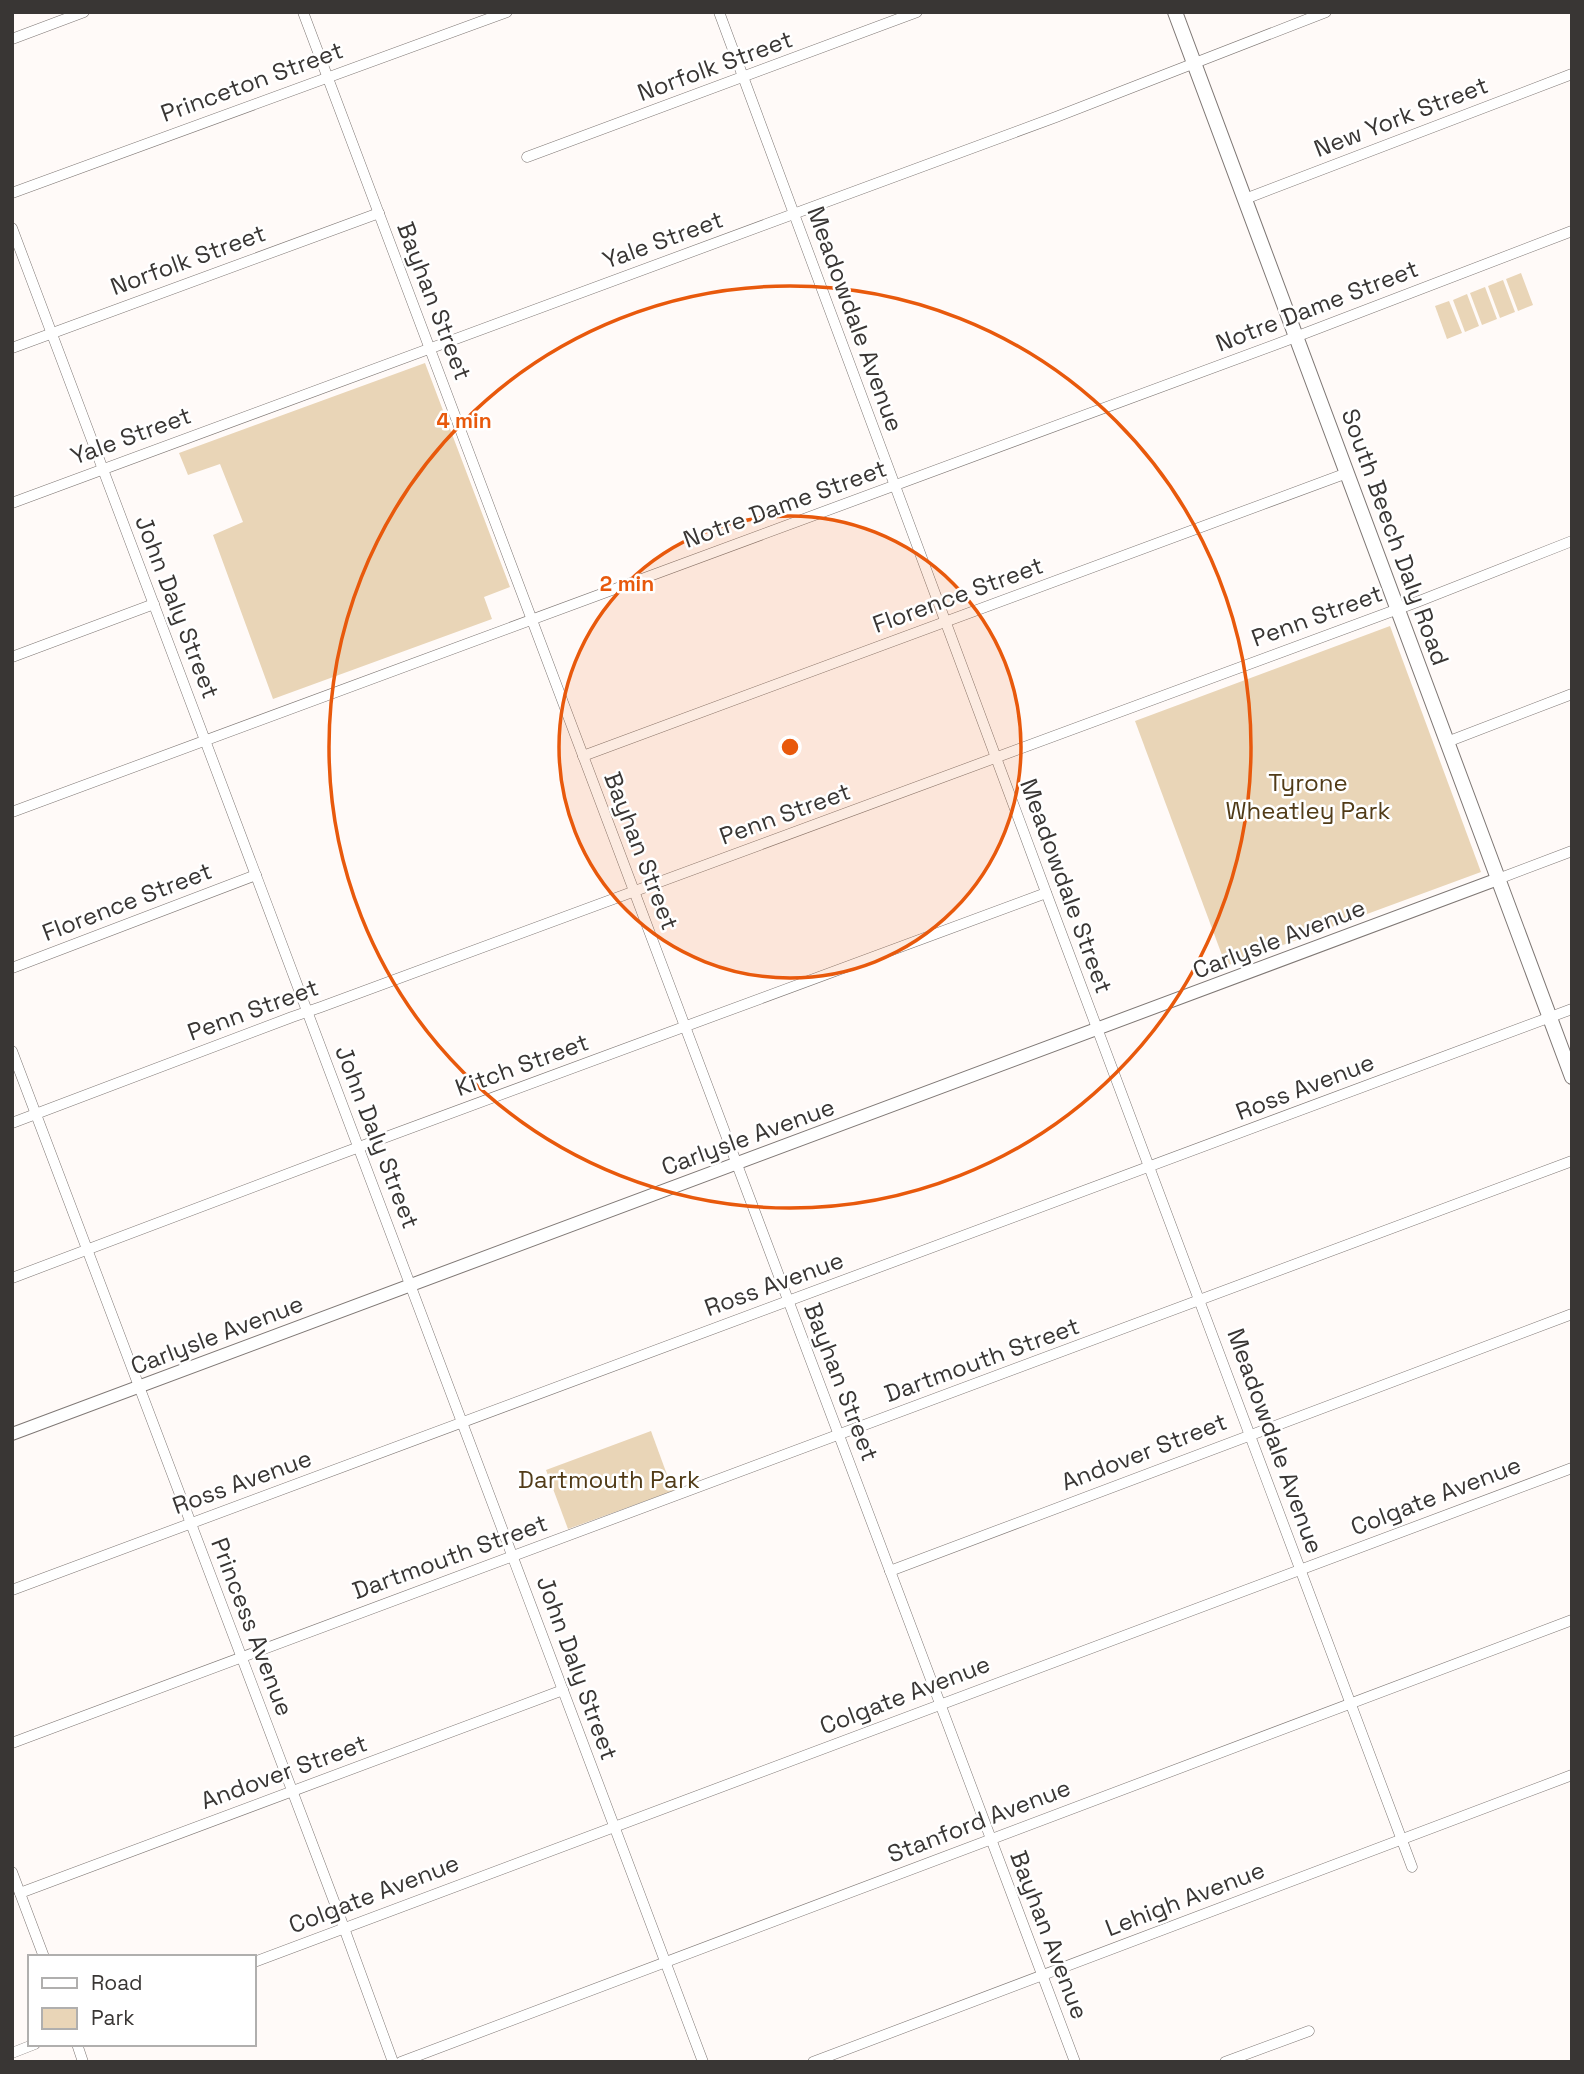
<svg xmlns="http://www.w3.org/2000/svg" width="1584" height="2074" viewBox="0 0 1584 2074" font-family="'Space Grotesk',sans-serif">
<rect width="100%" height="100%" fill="#fffaf8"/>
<g fill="#e9d5b7">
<polygon points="1521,273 1533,305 1518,311 1506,279"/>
<polygon points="1503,280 1515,312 1500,318 1488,286"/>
<polygon points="1485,287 1497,319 1482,325 1470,293"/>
<polygon points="1467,294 1479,326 1465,332 1453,300"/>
<polygon points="1449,301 1462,333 1447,339 1435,306"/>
<polygon points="425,363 510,587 484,597 492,619 273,699 213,535 243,522 220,464 188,475 179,453"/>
<polygon points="1390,626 1481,872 1226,966 1135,721"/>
<polygon points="651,1431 673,1491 568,1529 546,1470"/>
</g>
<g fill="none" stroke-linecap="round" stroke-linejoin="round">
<defs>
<g id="minor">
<polyline points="303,12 1075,2062"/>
<polyline points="719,12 1050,903 1412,1867"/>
<polyline points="12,39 84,12"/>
<polyline points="527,157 917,12"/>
<polyline points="12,193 507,12"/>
<polyline points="1245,199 1572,74"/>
<polyline points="12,228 703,2062"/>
<polyline points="12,348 379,213"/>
<polyline points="12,503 1056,117 1326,12"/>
<polyline points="12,657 154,604"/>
<polyline points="1447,742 1572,694"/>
<polyline points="583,756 1347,473"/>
<polyline points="12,812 1285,341 1572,231"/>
<polyline points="1498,879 1572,851"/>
<polyline points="12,968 256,875"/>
<polyline points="12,1051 340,1917 393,2062"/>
<polyline points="12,1123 292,1017 321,1007 1417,602 1572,541"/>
<polyline points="12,1278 343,1153 1046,893"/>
<polyline points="890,1571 1572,1314"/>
<polyline points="12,1590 1572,1009"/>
<polyline points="12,1743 1572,1161"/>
<polyline points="12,1872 44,1957"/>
<polyline points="20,1893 563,1690"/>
<polyline points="254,1962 1572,1468"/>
<polyline points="77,2044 83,2062"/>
<polyline points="12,2053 35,2044"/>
<polyline points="401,2062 1572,1620"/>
<polyline points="813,2062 1572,1775"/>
<polyline points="1225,2062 1309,2031"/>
</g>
<polyline id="tertiary" points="12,1434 1498,879"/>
<polyline id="secondary" points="1175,12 1572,1077"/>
</defs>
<use href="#minor" stroke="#7e7774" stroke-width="11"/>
<use href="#tertiary" stroke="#7e7774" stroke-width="14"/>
<use href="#secondary" stroke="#7e7774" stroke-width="16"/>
<use href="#minor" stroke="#fff" stroke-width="10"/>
<use href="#tertiary" stroke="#fff" stroke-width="12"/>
<use href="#secondary" stroke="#fff" stroke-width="14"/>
</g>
<circle cx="790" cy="747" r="231" fill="#e8590c" fill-opacity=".12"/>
<g fill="none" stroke="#e8590c" stroke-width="3.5">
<circle cx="790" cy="747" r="231"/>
<circle cx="790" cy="747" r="461"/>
</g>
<g text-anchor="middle" stroke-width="5" stroke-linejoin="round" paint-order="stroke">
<g font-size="24" fill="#393634" stroke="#fff">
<text transform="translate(715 66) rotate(-20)" y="8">Norfolk Street</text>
<text transform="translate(252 82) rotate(-20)" y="8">Princeton Street</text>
<text transform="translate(1401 117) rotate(-21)" y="8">New York Street</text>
<text transform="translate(663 240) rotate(-20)" y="8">Yale Street</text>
<text transform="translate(188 260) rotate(-20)" y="8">Norfolk Street</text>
<text transform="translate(434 301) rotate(69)" y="8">Bayhan Street</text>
<text transform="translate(1317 306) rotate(-21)" y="8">Notre Dame Street</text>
<text transform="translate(855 319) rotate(70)" y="8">Meadowdale Avenue</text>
<text transform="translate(131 436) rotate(-20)" y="8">Yale Street</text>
<text transform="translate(785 504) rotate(-20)" y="8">Notre Dame Street</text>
<text transform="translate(1395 537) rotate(70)" y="8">South Beech Daly Road</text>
<text transform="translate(958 595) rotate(-20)" y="8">Florence Street</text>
<text transform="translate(177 607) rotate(69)" y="8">John Daly Street</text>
<text transform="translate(1317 616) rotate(-20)" y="8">Penn Street</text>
<text transform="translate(785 814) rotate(-20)" y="8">Penn Street</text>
<text transform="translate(641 851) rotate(69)" y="8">Bayhan Street</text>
<text transform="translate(1066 886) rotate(70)" y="8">Meadowdale Street</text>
<text transform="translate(127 902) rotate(-21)" y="8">Florence Street</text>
<text transform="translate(1279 939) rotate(-21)" y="8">Carlysle Avenue</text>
<text transform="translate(253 1010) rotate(-20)" y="8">Penn Street</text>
<text transform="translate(522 1065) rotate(-20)" y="8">Kitch Street</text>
<text transform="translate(1305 1087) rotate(-21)" y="8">Ross Avenue</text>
<text transform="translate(377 1137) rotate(69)" y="8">John Daly Street</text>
<text transform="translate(748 1137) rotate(-20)" y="8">Carlysle Avenue</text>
<text transform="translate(774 1284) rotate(-20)" y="8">Ross Avenue</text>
<text transform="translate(217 1335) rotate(-21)" y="8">Carlysle Avenue</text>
<text transform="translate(982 1360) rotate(-20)" y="8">Dartmouth Street</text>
<text transform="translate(841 1382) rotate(69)" y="8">Bayhan Street</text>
<text transform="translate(1275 1441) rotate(70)" y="8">Meadowdale Avenue</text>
<text transform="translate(1144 1452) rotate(-21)" y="8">Andover Street</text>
<text transform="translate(242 1482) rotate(-20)" y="8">Ross Avenue</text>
<text transform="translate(1436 1496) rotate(-21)" y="8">Colgate Avenue</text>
<text transform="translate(450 1557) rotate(-20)" y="8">Dartmouth Street</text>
<text transform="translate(252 1627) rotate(69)" y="8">Princess Avenue</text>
<text transform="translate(577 1668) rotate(70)" y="8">John Daly Street</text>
<text transform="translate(905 1695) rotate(-21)" y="8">Colgate Avenue</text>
<text transform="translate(284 1772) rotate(-20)" y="8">Andover Street</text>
<text transform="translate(979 1821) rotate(-21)" y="8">Stanford Avenue</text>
<text transform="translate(374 1894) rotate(-21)" y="8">Colgate Avenue</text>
<text transform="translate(1185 1899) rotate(-21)" y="8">Lehigh Avenue</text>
<text transform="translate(1049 1935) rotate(69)" y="8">Bayhan Avenue</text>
</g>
<g font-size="24" fill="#513b17" stroke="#fff">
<text x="1308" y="791">Tyrone<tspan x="1308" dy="28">Wheatley Park</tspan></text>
<text x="609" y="1488">Dartmouth Park</text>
</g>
</g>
<circle cx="790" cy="747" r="10" fill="#e8590c" stroke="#fff" stroke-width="3.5"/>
<g font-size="21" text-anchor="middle" font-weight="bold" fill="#e8590c" stroke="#fff" stroke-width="5" stroke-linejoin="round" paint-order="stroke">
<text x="464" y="428">4 min</text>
<text x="627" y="591">2 min</text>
</g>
<rect width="1584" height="2074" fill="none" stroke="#393634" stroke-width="28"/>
<rect x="28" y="1955" width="228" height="91" fill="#ffffff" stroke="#b0afae" stroke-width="2"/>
<rect x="42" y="1978" width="35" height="10" fill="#ffffff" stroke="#b0afae" stroke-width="2"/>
<text x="91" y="1990" font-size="21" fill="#393634">Road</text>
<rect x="42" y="2008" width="35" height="21" fill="#e9d5b7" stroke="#b0afae" stroke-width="2"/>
<text x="91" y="2025" font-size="21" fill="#393634">Park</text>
</svg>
